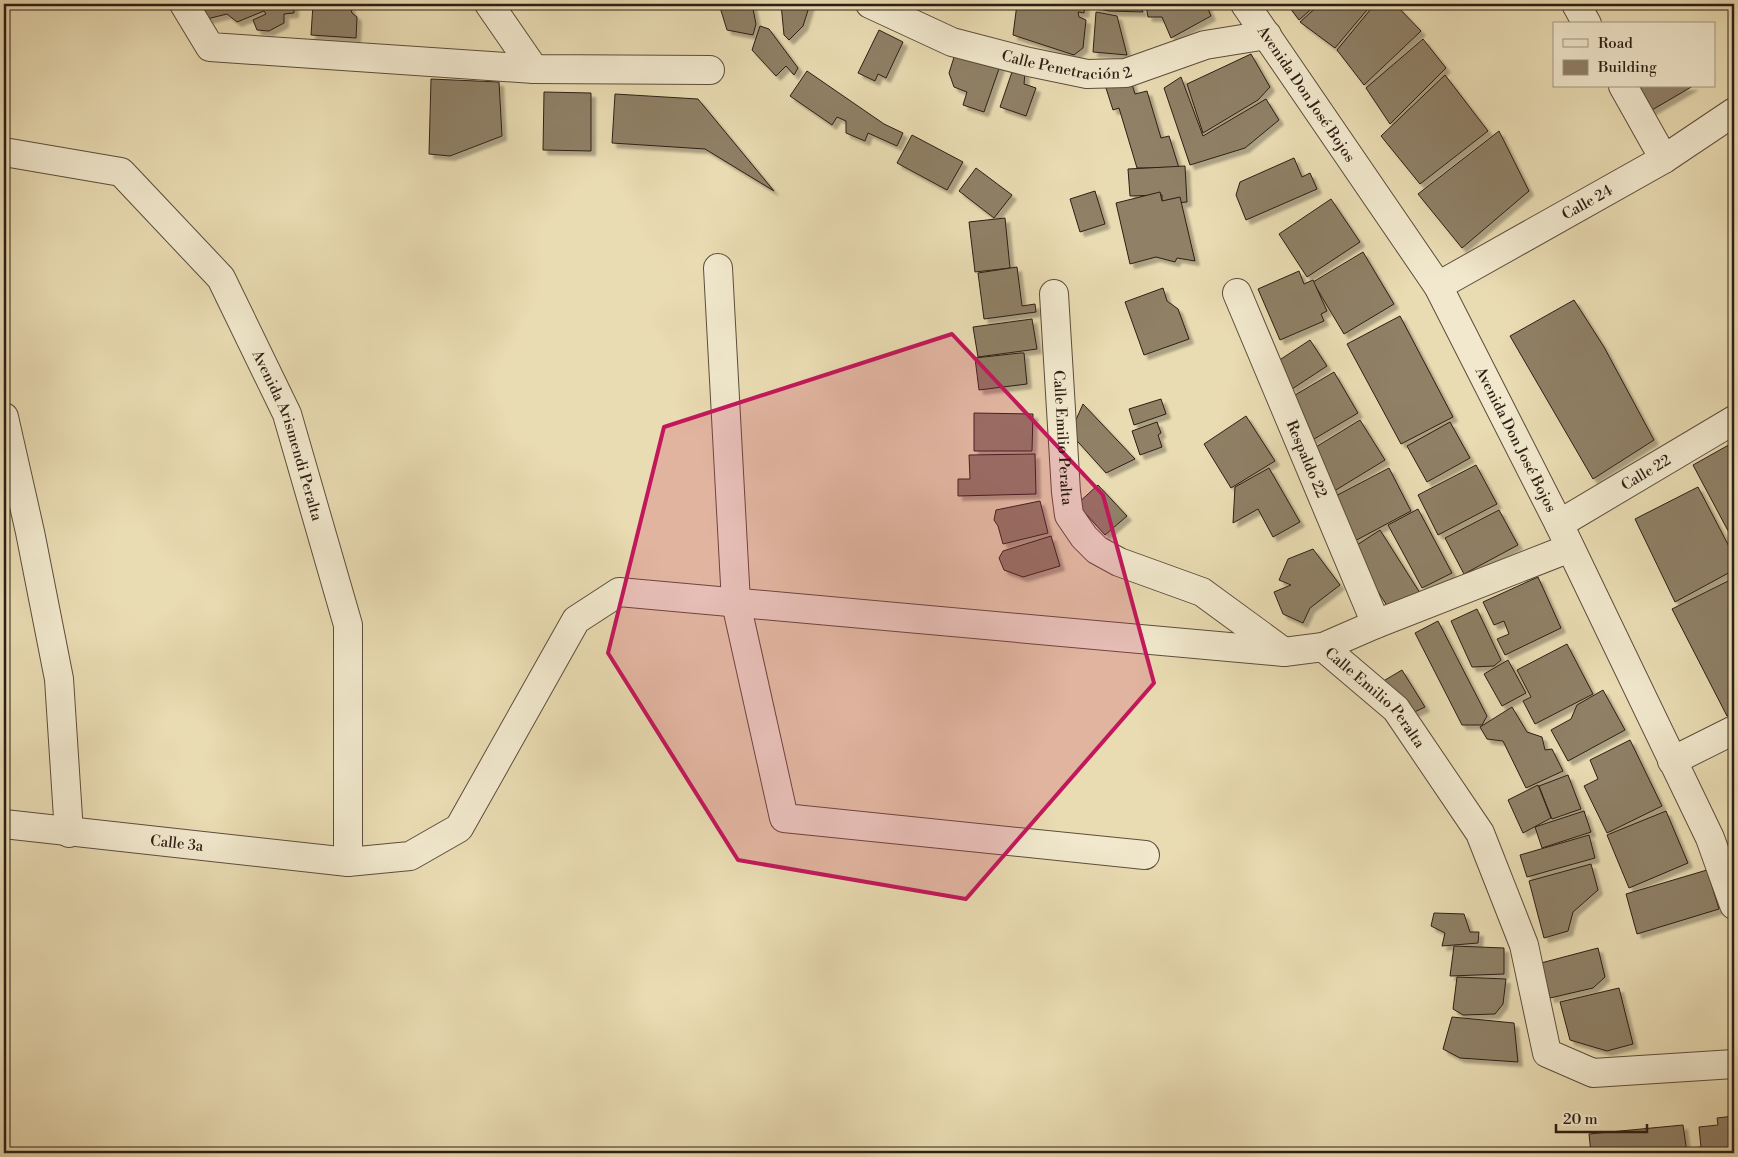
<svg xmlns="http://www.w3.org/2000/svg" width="1738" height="1157" viewBox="0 0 1738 1157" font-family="'Libre Bodoni',serif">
<defs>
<filter id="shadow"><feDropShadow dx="4.5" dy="4.5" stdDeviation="1" flood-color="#0004"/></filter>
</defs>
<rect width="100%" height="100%" fill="#e9dbb2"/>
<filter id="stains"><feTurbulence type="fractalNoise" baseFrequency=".004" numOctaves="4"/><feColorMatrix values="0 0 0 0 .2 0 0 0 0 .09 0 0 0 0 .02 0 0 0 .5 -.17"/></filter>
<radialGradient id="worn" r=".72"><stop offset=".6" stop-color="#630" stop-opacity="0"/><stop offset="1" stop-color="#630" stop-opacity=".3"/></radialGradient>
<g fill="#8f8066" stroke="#2e1e14" filter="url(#shadow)">
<polygon points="199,4 294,4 294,13 284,14 284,23 269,31 257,30 253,20 266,14 264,11 237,22 227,14 203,20"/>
<polygon points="313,4 349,4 352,13 357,17 356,38 311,35"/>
<polygon points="719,4 752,4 756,24 753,35 727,30"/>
<polygon points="781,4 810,4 803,26 789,40 784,35"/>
<polygon points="1017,4 1085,4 1084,13 1078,12 1079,17 1086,20 1083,48 1074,55 1013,35"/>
<polygon points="1094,4 1139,4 1143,12 1109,11 1094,8"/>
<polygon points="1151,4 1206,4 1211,16 1171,38 1162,17 1148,17 1146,6"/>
<polygon points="1287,4 1317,4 1299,20"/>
<polygon points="1320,4 1372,4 1335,48 1300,22"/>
<polygon points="1375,4 1395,4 1421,31 1364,85 1337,50"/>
<polygon points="1096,12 1117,16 1127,55 1093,52"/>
<polygon points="760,26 769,29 798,68 794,75 786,66 776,76 752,50"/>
<polygon points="879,30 903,42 886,78 878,74 875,81 858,73"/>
<polygon points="1423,39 1446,68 1390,124 1366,88"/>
<polygon points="956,51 1000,66 984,112 963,105 967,92 954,87 949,73"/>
<polygon points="1251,54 1270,87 1258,100 1203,133 1187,84"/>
<polygon points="1013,69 1025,73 1024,84 1036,88 1026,116 1000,107"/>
<polygon points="807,71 884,124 903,133 897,146 868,133 865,141 846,133 846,121 837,117 832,125 790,96"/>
<polygon points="1445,75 1488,131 1420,184 1381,136"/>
<polygon points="1181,77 1203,136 1266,99 1279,120 1245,148 1190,165 1164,88"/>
<polygon points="1130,78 1135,94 1147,91 1161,138 1169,136 1179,168 1137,168 1119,108 1113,110 1105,85"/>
<polygon points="431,79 499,82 502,136 450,156 429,154"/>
<polygon points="1623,86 1693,86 1640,117"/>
<polygon points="544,92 591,93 591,151 543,150"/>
<polygon points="615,94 698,99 774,191 705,149 612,143"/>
<polygon points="1499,131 1529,191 1462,248 1418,194"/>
<polygon points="912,135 963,162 947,190 897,163"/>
<polygon points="1294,158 1302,177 1310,173 1317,189 1246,220 1236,195 1240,182"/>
<polygon points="1185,166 1187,202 1162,204 1162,195 1130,196 1128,169"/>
<polygon points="976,168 1012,195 994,218 959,191"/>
<polygon points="1095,191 1105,224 1080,232 1070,199"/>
<polygon points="1160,192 1162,201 1180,197 1195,261 1177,258 1175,262 1156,257 1130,264 1116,203"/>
<polygon points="1331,199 1360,242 1307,277 1279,234"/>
<polygon points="1005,218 1010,268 975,272 969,222"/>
<polygon points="1363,252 1394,304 1344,334 1313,282"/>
<polygon points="1017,267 1022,306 1035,304 1036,312 984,319 978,273"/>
<polygon points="1299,271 1304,284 1313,280 1327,311 1321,314 1324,321 1280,340 1258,289"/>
<polygon points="1163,288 1167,301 1178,309 1189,339 1144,355 1125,302"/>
<polygon points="1574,300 1604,347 1654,440 1593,479 1510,336"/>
<polygon points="1400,316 1453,417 1401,444 1347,344"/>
<polygon points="1032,319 1037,349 978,357 973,327"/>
<polygon points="1310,340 1327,366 1292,389 1275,363"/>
<polygon points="1020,353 1024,353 1027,384 979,390 975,358"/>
<polygon points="1334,372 1358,413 1309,442 1285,401"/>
<polygon points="1161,399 1166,414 1134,425 1129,409"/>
<polygon points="1083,404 1135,459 1106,473 1070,433"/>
<polygon points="974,413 1033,414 1032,451 974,451"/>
<polygon points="1246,416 1275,461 1231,488 1204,444"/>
<polygon points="1360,420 1385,460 1331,493 1306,453"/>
<polygon points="1157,422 1161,433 1158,435 1162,447 1140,455 1132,431"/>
<polygon points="1450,422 1470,458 1427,482 1407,446"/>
<polygon points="1734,442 1734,542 1693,465"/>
<polygon points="1035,454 1036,494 958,496 958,479 970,479 969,455"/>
<polygon points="1476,465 1497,504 1438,535 1418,495"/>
<polygon points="1269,468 1300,522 1273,537 1258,509 1233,523 1235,487"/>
<polygon points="1389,468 1411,511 1351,543 1328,500"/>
<polygon points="1098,485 1127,516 1105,535 1077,504"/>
<polygon points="1698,487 1734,556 1734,570 1675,602 1635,519"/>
<polygon points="1040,501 1048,533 1003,544 998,526 994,520 996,510"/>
<polygon points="1418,509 1452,573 1422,588 1388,525"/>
<polygon points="1499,510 1518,545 1464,574 1445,538"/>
<polygon points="1380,530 1420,593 1391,612 1351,549"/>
<polygon points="1051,536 1060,566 1023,577 1004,570 999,558 1003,551"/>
<polygon points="1313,549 1340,585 1310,608 1303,623 1283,614 1274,592 1291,585 1279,580 1288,559"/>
<polygon points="1538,577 1561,628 1505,655 1497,639 1509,634 1504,621 1494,625 1483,602"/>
<polygon points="1734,578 1734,712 1727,716 1672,609"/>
<polygon points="1477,609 1501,660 1494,666 1472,667 1451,621"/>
<polygon points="1438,621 1487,716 1482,725 1462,725 1415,633"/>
<polygon points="1567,644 1593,694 1535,724 1523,701 1531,697 1517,670"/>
<polygon points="1508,660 1526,693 1502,706 1484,674"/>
<polygon points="1402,670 1425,707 1404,717 1380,683"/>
<polygon points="1603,690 1625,730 1568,761 1551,730 1571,719 1577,705"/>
<polygon points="1512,707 1527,732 1542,737 1545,750 1552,749 1563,771 1526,788 1503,741 1487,739 1480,727"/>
<polygon points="1630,740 1662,806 1607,833 1584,786 1598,779 1590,760"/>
<polygon points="1568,775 1581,809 1552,819 1539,786"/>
<polygon points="1538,785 1551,818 1523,833 1508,800"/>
<polygon points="1584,811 1591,832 1542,848 1535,827"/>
<polygon points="1666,811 1688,863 1629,888 1607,835"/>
<polygon points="1589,835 1595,858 1527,877 1520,855"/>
<polygon points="1591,864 1598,890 1573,912 1568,931 1544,938 1529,881"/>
<polygon points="1707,870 1719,909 1637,934 1626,894"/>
<polygon points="1434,913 1464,914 1470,932 1479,932 1478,943 1442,946 1445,933 1431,926"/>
<polygon points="1454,946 1504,948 1504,974 1450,976"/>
<polygon points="1598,948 1605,977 1593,988 1550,998 1541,963"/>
<polygon points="1457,977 1506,979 1503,1004 1495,1014 1463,1015 1453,1009"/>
<polygon points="1619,988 1633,1044 1607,1051 1570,1040 1560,1002"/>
<polygon points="1452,1017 1514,1023 1518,1062 1460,1058 1443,1049"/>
<polygon points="1734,1116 1734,1153 1692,1153 1691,1148 1701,1147 1699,1127 1718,1125 1717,1118"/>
<polygon points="1683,1125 1687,1153 1591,1153 1589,1134"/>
</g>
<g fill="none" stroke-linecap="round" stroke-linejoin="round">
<defs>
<g id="minor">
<polyline points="184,4 210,47 534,69 710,70"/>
<polyline points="489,4 534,69"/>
<path id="s1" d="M 870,4 L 952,42 L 1029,62 L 1087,74 L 1126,73 L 1205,45 L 1267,35"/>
<path id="s2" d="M 1245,4 L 1438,286 L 1559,524 L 1710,838 L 1734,905"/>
<polyline points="1576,4 1587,24"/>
<polyline points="1623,86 1664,159"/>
<path id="s3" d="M 4,152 L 121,172 L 221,278 L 287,414 L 348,625 L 348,862"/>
<polyline points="718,268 736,603 784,818 1145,855"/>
<path id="s4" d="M 1438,286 L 1664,159 L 1734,112"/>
<path id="s5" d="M 1237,293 L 1376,624"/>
<path id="s6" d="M 1054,294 L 1066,492 L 1069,515 L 1084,537 L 1097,550 L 1119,562 L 1202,592 L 1284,652 L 1323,647 L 1396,709 L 1480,833 L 1524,945 L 1547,1053 L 1593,1073 L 1734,1064"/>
<polyline points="4,417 30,532 59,679 69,833"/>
<path id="s7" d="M 1559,524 L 1734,420"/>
<polyline points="1323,647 1376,624 1570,548"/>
<polyline points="1672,761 1734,730"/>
<path id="s8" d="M 4,824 L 348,862 L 410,856 L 459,828 L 576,620 L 619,592 L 1284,652"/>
</g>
</defs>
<use href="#minor" stroke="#5d4d3c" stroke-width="30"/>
<use href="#minor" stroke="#f1e8cd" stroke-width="28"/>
</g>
<path fill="#c2185b" fill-opacity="0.2" stroke="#c2185b" stroke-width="4" stroke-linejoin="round" d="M 952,334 L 1103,495 L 1154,683 L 966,899 L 738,860 L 608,653 L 664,427 Z"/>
<g text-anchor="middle" stroke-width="5" stroke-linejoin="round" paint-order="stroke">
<g font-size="15" fill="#2e1e14" stroke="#f1e8cd">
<text dy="5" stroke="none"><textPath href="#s1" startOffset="208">Calle Penetración 2</textPath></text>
<text dy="5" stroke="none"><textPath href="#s2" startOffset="109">Avenida Don José Bojos</textPath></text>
<text dy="5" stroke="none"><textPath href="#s4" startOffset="171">Calle 24</textPath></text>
<text dy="5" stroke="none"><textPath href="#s3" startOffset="436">Avenida Arismendi Peralta</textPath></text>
<text dy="5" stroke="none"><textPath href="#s6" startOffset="144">Calle Emilio Peralta</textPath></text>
<text dy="5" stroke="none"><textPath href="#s2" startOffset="514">Avenida Don José Bojos</textPath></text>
<text dy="5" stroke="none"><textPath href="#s5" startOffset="180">Respaldo 22</textPath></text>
<text dy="5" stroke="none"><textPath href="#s7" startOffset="101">Calle 22</textPath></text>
<text dy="5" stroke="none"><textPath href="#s6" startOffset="594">Calle Emilio Peralta</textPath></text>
<text dy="5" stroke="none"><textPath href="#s8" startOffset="174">Calle 3a</textPath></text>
</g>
</g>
<rect width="1738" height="1157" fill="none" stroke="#e9dbb2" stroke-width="20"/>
<rect x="5" y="5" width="1728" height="1147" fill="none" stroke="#2e1e14" stroke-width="2.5"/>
<rect x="10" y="10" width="1718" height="1137" fill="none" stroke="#2e1e14"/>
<rect x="1553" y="22" width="162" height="65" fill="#f1e8cd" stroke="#a39783"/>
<rect x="1563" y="39" width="25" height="8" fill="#f1e8cd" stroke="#a39783"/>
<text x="1598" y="48" font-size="15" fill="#2e1e14">Road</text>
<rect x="1563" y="60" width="25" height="15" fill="#8f8066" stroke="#a39783"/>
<text x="1598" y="72" font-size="15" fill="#2e1e14">Building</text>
<path d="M1556 1124v8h91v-8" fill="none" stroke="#2e1e14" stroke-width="2.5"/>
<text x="1563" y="1124" font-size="15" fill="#2e1e14" stroke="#f1e8cd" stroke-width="4" paint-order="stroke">20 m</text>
<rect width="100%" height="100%" filter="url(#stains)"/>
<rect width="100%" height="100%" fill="url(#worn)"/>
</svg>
